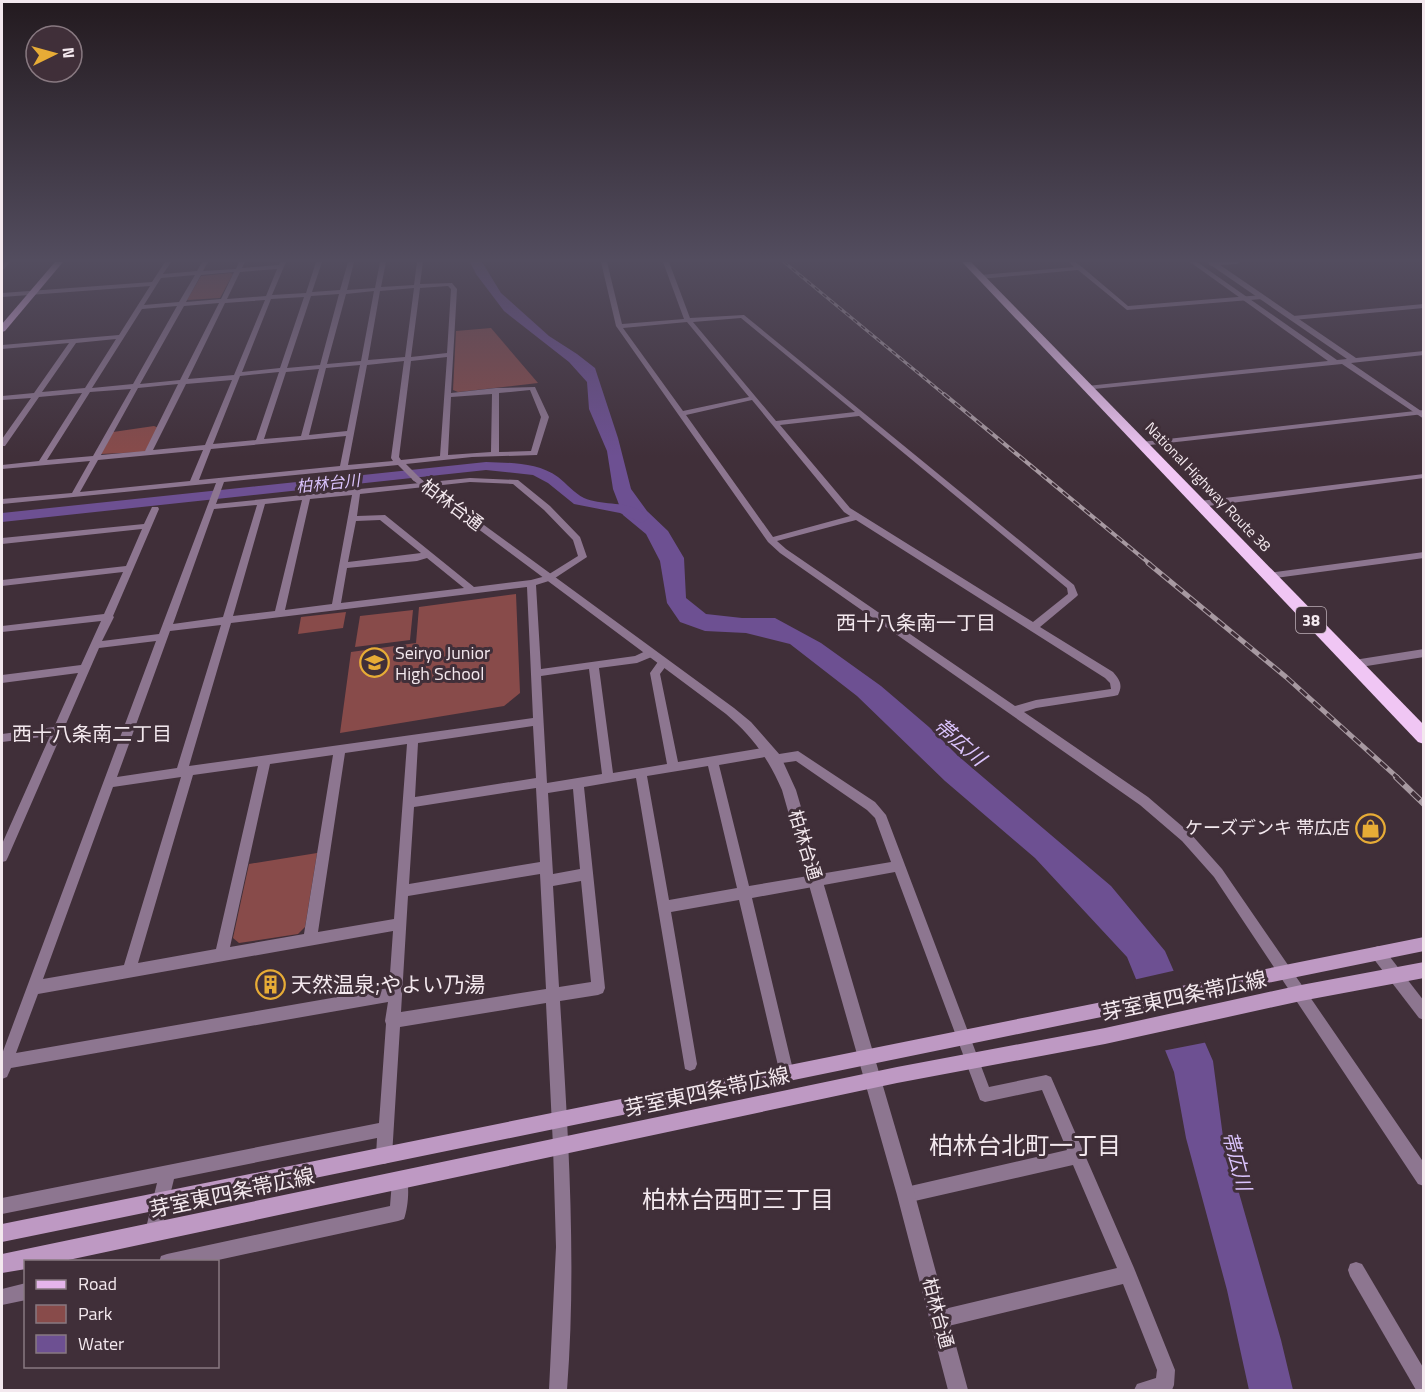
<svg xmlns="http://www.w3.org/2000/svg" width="1425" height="1392" viewBox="0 0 1425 1392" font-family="'Titillium Web','Noto Sans JP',sans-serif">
<rect width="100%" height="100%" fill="#402f39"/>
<g fill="#884b4a">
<polygon points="230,273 233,274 220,298 187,300 201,276"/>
<polygon points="491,328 538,383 458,392 453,390 456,331"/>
<polygon points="154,426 159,428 149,449 143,452 101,454 113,432"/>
<polygon points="516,594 520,693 504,706 340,733 351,652 416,643 419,607"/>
<polygon points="413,610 410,640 355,647 360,616"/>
<polygon points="346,612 343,628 298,634 301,617"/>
<polygon points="317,853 305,927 298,934 239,943 233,938 249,864"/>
</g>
<polygon fill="#6d5092" points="470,262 482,262 501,293 549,336 577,354 595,368 618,438 631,489 647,511 668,531 684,558 686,598 706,614 742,618 775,618 821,643 881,686 929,727 957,755 1111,886 1165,951 1213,1061 1223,1137 1281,1340 1293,1390 1249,1390 1227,1290 1186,1138 1174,1072 1127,957 1035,858 945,781 857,696 790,644 746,633 705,631 680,622 667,603 660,561 646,534 623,515 613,489 607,451 589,409 587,382 569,362 504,311 476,274"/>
<polygon fill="#402f39" points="1177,970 1208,1042 1162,1051 1133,980"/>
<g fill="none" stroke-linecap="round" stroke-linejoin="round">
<path fill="#6d5092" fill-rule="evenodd" d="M 486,462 C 510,463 537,462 558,477 C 567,484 574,493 584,498 C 604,507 634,499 649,518 L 642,523 L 620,513 L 574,504 L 548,483 L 533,475 L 486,470 L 2,522 L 2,513 Z"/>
<g fill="#8d7690" fill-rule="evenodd">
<polygon points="4,262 10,262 4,269 2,270 2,265"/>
<path d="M 165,262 L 171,262 L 163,274 L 197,271 L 202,262 L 208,262 L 203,271 L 236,269 L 239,262 L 245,262 L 242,268 L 279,265 L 280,262 L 286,262 L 272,295 L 306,293 L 316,262 L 322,262 L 312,292 L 340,290 L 348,262 L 354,262 L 347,290 L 375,288 L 380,262 L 386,262 L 381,287 L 414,285 L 417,262 L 423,262 L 420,284 L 452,283 L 457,289 L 451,393 L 496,388 L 535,387 L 549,417 L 537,455 L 472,457 L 406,464 L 421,479 L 417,481 L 414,481 L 398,465 L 224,482 L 216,504 L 353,490 L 357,488 L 360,489 L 470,478 L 518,480 L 550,506 L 580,537 L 587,557 L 552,580 L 536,585 L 541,669 L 635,656 L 650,649 L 655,653 L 654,656 L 637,663 L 599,668 L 613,773 L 667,764 L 650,673 L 660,659 L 664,658 L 669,662 L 660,674 L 678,762 L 769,747 L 773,749 L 775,752 L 773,755 L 798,751 L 875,802 L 886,815 L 989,1087 L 1046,1075 L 1051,1077 L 1134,1268 L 1175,1370 L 1174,1385 L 1172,1390 L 1134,1390 L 1137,1384 L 1156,1378 L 1157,1370 L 1123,1284 L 940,1328 L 934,1325 L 931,1319 L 934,1313 L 940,1310 L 1117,1268 L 1073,1165 L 906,1203 L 900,1201 L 898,1195 L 900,1189 L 906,1187 L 1067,1150 L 1042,1090 L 985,1102 L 980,1100 L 895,872 L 752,898 L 794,1074 L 792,1079 L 787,1081 L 782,1079 L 780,1074 L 739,900 L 671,912 L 697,1064 L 695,1069 L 690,1071 L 685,1069 L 636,778 L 584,787 L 605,988 L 603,993 L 598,995 L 560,1001 C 568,1131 577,1261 567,1390 L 549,1390 L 556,1247 L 553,1146 L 546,1003 L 400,1027 L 392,1156 L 390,1162 L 384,1164 L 378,1162 L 376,1156 L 377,1138 L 174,1179 L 161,1232 L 159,1238 L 153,1240 L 147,1238 L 145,1232 L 157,1183 L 2,1214 L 2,1198 L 379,1123 L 386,1024 L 385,1021 L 388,1002 L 11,1068 L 7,1077 L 2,1079 L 2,1054 L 156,641 L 99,648 L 8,857 L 6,861 L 2,862 L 2,844 L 50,736 L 2,742 L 2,734 L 54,727 L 78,673 L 2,683 L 2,675 L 81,665 L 101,621 L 2,632 L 2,626 L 104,614 L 123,572 L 2,586 L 2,580 L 126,566 L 142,529 L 2,544 L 2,538 L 144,524 L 152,507 L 158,507 L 159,509 L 113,616 L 114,617 L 102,641 L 159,634 L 216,483 L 2,504 L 2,499 L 72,493 L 90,461 L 2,469 L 2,465 L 39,461 L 82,393 L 39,397 L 5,446 L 2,446 L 2,439 L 31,398 L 2,400 L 2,396 L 34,393 L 69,343 L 2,349 L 2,345 L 119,335 L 150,286 L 2,297 L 2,293 L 152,282 ZM 277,269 L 266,296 L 227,299 L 240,272 ZM 234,272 L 221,299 L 186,302 L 201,275 ZM 195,275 L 179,302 L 144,305 L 161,278 ZM 448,286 L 451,289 L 447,353 L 411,357 L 420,288 ZM 414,288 L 405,357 L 368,360 L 380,291 ZM 374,291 L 361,361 L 327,364 L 346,294 ZM 339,294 L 320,365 L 287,368 L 311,296 ZM 304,297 L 280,368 L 242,372 L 271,299 ZM 265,300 L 234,375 L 188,379 L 225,303 ZM 219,303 L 180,380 L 140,384 L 184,306 ZM 177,306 L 133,384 L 92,388 L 142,309 ZM 116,339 L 85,388 L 42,392 L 76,343 ZM 447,357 L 440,456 L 401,460 L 399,457 L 411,361 ZM 404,361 L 391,458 L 393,461 L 348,465 L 367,365 ZM 360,365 L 347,431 L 309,435 L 326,368 ZM 319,369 L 301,436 L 264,439 L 286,372 ZM 279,372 L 256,440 L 213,444 L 240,376 ZM 232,380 L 205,445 L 153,450 L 186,384 ZM 178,384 L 145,451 L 101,455 L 138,388 ZM 131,389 L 93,456 L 47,460 L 90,392 ZM 530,390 L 541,417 L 531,451 L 499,452 L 499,393 ZM 492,394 L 491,452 L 448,455 L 451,397 ZM 346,436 L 340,466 L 199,480 L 211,449 ZM 203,450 L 190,481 L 80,492 L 98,460 ZM 470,482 L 513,484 L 544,510 L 573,540 L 578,556 L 546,576 L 531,580 L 474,587 L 385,515 L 357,516 L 360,494 ZM 352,495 L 332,604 L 285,610 L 310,499 ZM 302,500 L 275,611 L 233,616 L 265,504 ZM 257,505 L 223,617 L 173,624 L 214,509 ZM 380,520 L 421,553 L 348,562 L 356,521 ZM 427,558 L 464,588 L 341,603 L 347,568 L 417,561 ZM 527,587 L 533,718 L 189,766 L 231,623 ZM 221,625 L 177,768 L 117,777 L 170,631 ZM 589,669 L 602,774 L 547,783 L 541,676 ZM 533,726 L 536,778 L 415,797 L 418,743 ZM 407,744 L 394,919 L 318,932 L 345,753 ZM 333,755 L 304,934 L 230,947 L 270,764 ZM 771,756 L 769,759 L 771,762 L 775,764 L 796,761 L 867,810 L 875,818 L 891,862 L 749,886 L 719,765 ZM 258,766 L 216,949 L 138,963 L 193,775 ZM 708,766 L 737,888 L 669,900 L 647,776 ZM 181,777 L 124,965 L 43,979 L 113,787 ZM 536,788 L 540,862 L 409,884 L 414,807 ZM 573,789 L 580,869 L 553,874 L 548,793 ZM 540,874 L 546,989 L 401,1012 L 408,896 ZM 581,881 L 591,982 L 559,987 L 553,886 ZM 393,931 L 389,988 L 16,1053 L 38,994 Z"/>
<path d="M 601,262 L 607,262 L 622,324 L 684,319 L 663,262 L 669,262 L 690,318 L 744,315 L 1074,585 L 1078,595 L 1076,597 L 1040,627 L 1113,672 C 1120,680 1123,685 1118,695 L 1114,696 L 1036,708 L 1024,712 L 1148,797 L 1190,833 L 1222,869 L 1424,1163 L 1424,1186 L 1418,1184 L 1214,877 L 1182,841 L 1140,805 L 780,553 L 768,542 L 616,326 ZM 741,318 L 855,412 L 776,421 L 693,322 ZM 687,322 L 749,397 L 683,411 L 623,328 ZM 752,400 L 844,512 L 850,516 L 773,537 L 686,415 ZM 859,416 L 1067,588 L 1068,594 L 1033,622 L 850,508 L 780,425 ZM 856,520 L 1105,678 L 1110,683 L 1111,689 L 1036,700 L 1015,706 L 786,549 L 777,541 Z"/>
<polygon points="1069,262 1075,262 1082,267 1128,306 1262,295 1265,297 1262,299 1127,310 1078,270 980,279 977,277 980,275 1074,267"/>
<polygon points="1424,304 1424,308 1293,320 1290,318 1293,316"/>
<polygon points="1424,410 1424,414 1141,446 1137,444 1141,442"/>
<polygon points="1424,474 1424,478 1200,507 1196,504 1200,501"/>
<polygon points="1424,552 1424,558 1268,579 1263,576 1268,573"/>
<polygon points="1424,649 1424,657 1354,668 1349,664 1354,660"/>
<polygon points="1378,946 1383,948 1424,1001 1424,1020 1419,1018 1373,958 1371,953 1373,948"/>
<path d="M 400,1173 L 406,1175 C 410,1187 408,1208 404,1219 L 398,1221 L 209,1262 L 159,1262 L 161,1256 L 167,1254 L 390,1206 L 392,1181 L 394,1175 Z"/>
<polygon points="1356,1262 1362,1264 1424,1369 1424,1390 1416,1390 1350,1276 1348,1270 1350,1264"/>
<polygon points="26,1283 26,1300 2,1305 2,1289"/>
</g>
<g fill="#8d7690" fill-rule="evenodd">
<polygon points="1190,262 1197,262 1337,360 1347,359 1212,266 1209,265 1208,262 1240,262 1237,264 1220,265 1356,358 1424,351 1424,355 1351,363 1424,413 1424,419 1342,364 1084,390 1084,386 1087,386 1328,361"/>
<path d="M 417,476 L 734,708 L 751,722 L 780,755 L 796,790 L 915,1195 L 968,1390 L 948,1390 L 897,1195 L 782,790 C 768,758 753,737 726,714 L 414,481 L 412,479 Z"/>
</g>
<g fill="#be99c3" fill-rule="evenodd">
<polygon points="1424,937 1424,951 2,1242 2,1224"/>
<polygon points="1424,962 1424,978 1301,1001 1105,1044 897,1083 59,1262 26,1262 26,1269 2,1273 2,1254 897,1067 1105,1028 1301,985"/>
</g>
<polygon fill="#e5b5eb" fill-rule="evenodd" points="55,262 63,262 5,331 2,332 2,324"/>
<polygon fill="#f0c6f4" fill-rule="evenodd" points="962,262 971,262 1424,725 1424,744 1418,742"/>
<defs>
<polyline id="rail-far3" points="784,262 946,396"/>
<polyline id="rail-far2" points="944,394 1150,564"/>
<polyline id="rail-far1" points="1148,563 1286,677 1398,778"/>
<polyline id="rail" points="1396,777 1424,804"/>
</defs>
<use href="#rail-far3" stroke="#a799a1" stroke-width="3"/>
<use href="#rail-far2" stroke="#a799a1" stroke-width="4"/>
<use href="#rail-far1" stroke="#a799a1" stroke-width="5"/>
<use href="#rail" stroke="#a799a1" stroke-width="6"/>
<use href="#rail-far3" stroke="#402f39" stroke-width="1.5" stroke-dasharray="5" stroke-linecap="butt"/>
<use href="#rail-far2" stroke="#402f39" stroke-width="2" stroke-dasharray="7" stroke-linecap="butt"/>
<use href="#rail-far1" stroke="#402f39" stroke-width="3" stroke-dasharray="9" stroke-linecap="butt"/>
<use href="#rail" stroke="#402f39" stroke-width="4" stroke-dasharray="11" stroke-linecap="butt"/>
</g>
<linearGradient id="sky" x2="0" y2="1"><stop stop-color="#231a1f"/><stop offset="0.57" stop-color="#534d5f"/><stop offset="1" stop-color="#534d5f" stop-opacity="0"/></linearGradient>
<rect width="1425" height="457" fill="url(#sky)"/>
<defs>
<symbol id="school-ring" viewBox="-11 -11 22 22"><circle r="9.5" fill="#402f39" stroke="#e7ac36" stroke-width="1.5"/><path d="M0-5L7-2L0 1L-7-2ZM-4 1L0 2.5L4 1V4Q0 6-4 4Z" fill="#e7ac36"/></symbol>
<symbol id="shop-ring" viewBox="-11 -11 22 22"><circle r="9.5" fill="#402f39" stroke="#e7ac36" stroke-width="1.5"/><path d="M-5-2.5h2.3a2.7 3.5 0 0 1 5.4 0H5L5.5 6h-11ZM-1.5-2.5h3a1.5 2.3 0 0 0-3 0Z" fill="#e7ac36"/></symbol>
<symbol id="building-ring" viewBox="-11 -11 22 22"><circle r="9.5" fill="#402f39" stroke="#e7ac36" stroke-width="1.5"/><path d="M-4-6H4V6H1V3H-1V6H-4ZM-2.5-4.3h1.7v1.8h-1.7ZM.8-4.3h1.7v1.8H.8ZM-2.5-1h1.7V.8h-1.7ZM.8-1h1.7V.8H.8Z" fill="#e7ac36"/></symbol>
</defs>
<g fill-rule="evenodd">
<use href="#school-ring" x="358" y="646" width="33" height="33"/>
<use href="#shop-ring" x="1354" y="812" width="33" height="33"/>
<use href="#building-ring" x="254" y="968" width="33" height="33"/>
</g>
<g text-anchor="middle" stroke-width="6" stroke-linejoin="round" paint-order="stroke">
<g font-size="15" fill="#f3e8ee" stroke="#402f39">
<text transform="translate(1208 487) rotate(46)" y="5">National Highway Route 38</text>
</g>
<g font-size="16" font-style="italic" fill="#dbc4fd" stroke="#402f39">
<text transform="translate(328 483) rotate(-6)" y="6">柏林台川</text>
</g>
<rect fill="#402f39" stroke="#bdb0b8" stroke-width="1.5" x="1296" y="607" width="30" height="26" rx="4.5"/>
<g font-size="16" font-weight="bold" fill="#f3e8ee">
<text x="1311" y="626">38</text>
</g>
<g font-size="18" fill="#f3e8ee" stroke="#402f39">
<text transform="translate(452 505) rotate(37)" y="6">柏林台通</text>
<text transform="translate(805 845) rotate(73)" y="6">柏林台通</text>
<text transform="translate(938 1313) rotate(75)" y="6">柏林台通</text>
</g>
<g font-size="18" fill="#f3e8ee" stroke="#402f39" text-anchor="start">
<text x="395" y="659">Seiryo Junior<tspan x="395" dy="21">High School</tspan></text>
<text x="1350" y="834" text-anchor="end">ケーズデンキ 帯広店</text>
</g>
<g font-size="20" fill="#f3e8ee" stroke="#402f39">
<text x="916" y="630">西十八条南一丁目</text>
<text x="92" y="741">西十八条南二丁目</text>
</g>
<g font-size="20" font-style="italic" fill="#dbc4fd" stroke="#402f39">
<text transform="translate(960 742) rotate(41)" y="7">帯広川</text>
<text transform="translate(1237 1161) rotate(75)" y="7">帯広川</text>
</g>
<g font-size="21" fill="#f3e8ee" stroke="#402f39" text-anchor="start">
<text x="291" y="992">天然温泉;やよい乃湯</text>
</g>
<g font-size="21" fill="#f3e8ee" stroke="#402f39">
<text transform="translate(1184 996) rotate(-12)" y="7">芽室東四条帯広線</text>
<text transform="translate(707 1092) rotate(-12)" y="7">芽室東四条帯広線</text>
<text transform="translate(232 1193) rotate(-12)" y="7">芽室東四条帯広線</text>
</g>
<g font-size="24" fill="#f3e8ee" stroke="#402f39">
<text x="1025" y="1154">柏林台北町一丁目</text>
<text x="738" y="1208">柏林台西町三丁目</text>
</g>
</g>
<rect width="1425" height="1392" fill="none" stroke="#f3e8ee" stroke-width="6"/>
<rect x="24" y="1260" width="195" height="108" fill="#402f39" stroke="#887981" stroke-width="1.5"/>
<rect x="36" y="1280" width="30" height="9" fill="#e5b5eb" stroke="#887981" stroke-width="1.5"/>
<text x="78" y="1290" font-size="18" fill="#f3e8ee">Road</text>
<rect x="36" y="1305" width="30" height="18" fill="#884b4a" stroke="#887981" stroke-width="1.5"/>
<text x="78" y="1320" font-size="18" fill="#f3e8ee">Park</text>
<rect x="36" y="1335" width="30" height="18" fill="#6d5092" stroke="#887981" stroke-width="1.5"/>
<text x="78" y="1350" font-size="18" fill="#f3e8ee">Water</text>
<g transform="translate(54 54) rotate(85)"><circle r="28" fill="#402f39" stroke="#887981" stroke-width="1.5"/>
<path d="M0-4.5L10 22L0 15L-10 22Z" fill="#e7ac36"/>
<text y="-9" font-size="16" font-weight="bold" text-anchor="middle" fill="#f3e8ee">N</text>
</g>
</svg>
